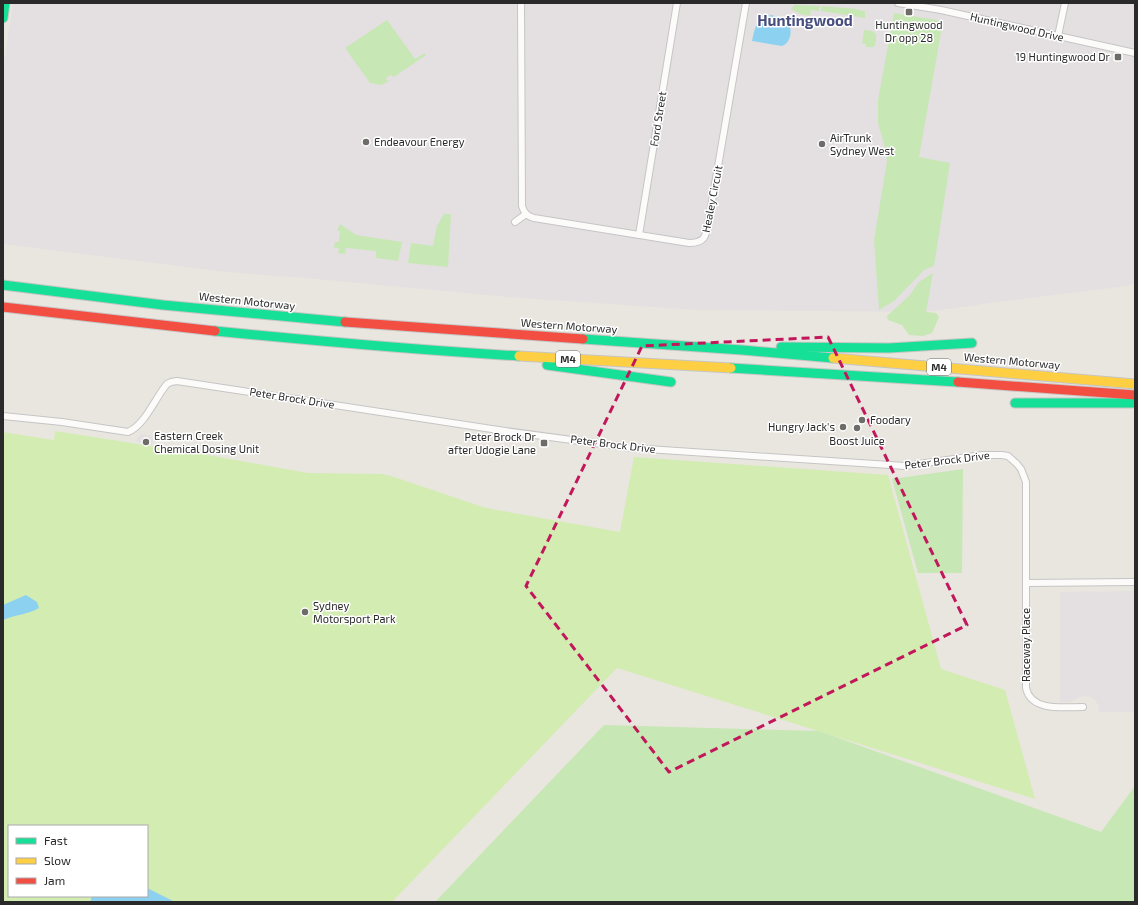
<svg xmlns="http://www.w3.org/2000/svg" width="1138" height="905" viewBox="0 0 1138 905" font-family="'Exo 2',sans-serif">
<rect width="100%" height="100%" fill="#e9e6df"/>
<g fill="#e4e0e2">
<polygon points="13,3 1135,3 1135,283 1127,286 1013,300 926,312 696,310 508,297 305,278 226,272 3,244 3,68"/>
<polygon points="141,434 153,436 152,445 136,442 137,438"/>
<polygon points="1135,591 1135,712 1099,712 1098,705 1096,701 1091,697 1085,696 1079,697 1071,702 1060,702 1060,592"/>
</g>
<g fill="#c7e7b5">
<polygon points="795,4 799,8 796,5 820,6 819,11 811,10 810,16 800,14 791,9"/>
<polygon points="822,6 857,9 857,10 865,11 865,18 821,11"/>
<polygon points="894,13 943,21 919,157 950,163 934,266 924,270 894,301 879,310 874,240 887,161 885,148 878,123 878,100"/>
<polygon points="387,20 415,59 425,53 426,55 394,77 391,75 386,78 387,81 391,80 382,85 370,83 345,48"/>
<polygon points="864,30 872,31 876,34 876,41 874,47 866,47 866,44 862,43"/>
<polygon points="444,214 451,214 448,267 408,263 411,243 433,246 437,226"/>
<polygon points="340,224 356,235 402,242 398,261 376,258 376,251 346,248 345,254 338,253 339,248 334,248 335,242 339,242 340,231 337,231"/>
<polygon points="933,273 926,312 936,313 939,317 932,333 923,336 909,335 902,325 888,320 887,316 909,296 919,282"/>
<polygon points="963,469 962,573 918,573 892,479"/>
<polygon points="604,725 819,731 1101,832 1135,786 1135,902 435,902"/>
</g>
<path fill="#d3ecb2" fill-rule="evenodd" d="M 55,431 L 202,454 L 308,473 L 381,474 L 391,476 L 486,508 L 620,532 L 634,457 L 888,475 L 941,669 L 1005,690 L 1035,799 L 617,668 L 392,902 L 3,902 L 3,432 L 54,440 ZM 9,826 L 147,826 L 147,896 L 9,896 Z"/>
<g fill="#8dd1f0">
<path d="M 771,15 C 776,16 788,21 790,27 C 792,34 789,44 782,46 L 752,41 C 755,26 756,21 771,15 Z"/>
<path d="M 26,595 L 37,602 L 39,608 C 29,614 15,615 3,620 L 3,605 Z"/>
<polygon points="147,888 175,902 90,902 92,896 147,896"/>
</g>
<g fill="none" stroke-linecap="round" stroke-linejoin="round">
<defs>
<g id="street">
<path d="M 521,3 L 522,206 C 524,213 527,216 534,218 L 689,243 C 707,243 706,234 709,219 L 746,3"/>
<polyline points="898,3 941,10 1135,53"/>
<polyline points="1058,36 1065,3"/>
<polyline points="515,222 526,214"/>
<polyline points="639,235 677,3"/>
<path d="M 3,416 L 62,422 L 128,432 C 145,425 155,398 167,384 L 171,382 L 177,381 L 505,431 L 632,448 L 905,466 L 982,455 L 1002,455 L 1008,456 L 1017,464 L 1021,469 L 1026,482 L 1026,688 C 1031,712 1064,707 1083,707"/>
<polyline points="1026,583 1135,582"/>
</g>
<g id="fast">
<polyline points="3,18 5,3"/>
<polyline points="3,285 163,305 345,322"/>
<path d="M 215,331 C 316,341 417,350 519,356"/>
<polyline points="583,339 742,350 833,358"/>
<polyline points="781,347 889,348 972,343"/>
<polyline points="547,365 671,382"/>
<polyline points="731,368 958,382"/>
<polyline points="1015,403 1135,403"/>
</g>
<g id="slow">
<polyline points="519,356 731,368"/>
<polyline points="833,358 1135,384"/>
</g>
<g id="jam">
<polyline points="3,307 215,331"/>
<polyline points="345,322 583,339"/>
<polyline points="958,382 1135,395"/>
</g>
</defs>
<use href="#street" stroke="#c6c5c5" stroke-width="8"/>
<use href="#fast" stroke="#c6c5c5" stroke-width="11"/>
<use href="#slow" stroke="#c6c5c5" stroke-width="11"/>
<use href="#jam" stroke="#c6c5c5" stroke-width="11"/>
<use href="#street" stroke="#fcfbfa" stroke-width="6"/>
<use href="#fast" stroke="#16e098" stroke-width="9"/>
<use href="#slow" stroke="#ffcf43" stroke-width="9"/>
<use href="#jam" stroke="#f24e42" stroke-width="9"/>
</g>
<path fill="none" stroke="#c2185b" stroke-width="3" stroke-dasharray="8 5" stroke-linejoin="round" d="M 828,337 L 967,625 L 669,772 L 526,586 L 642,346 Z"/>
<g fill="#6d6c69" stroke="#fff" stroke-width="1.5">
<rect x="905" y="8" width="8" height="8" rx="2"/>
<rect x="1114" y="53" width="8" height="8" rx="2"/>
<circle cx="366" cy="142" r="4"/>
<circle cx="822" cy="144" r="4"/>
<circle cx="862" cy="420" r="4"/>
<circle cx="843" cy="427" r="4"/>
<circle cx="857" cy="428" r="4"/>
<circle cx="146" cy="442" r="4"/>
<rect x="540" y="439" width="8" height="8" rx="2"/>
<circle cx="305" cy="612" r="4"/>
</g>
<g text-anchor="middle" stroke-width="3" stroke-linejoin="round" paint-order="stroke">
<g fill="#fff" stroke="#6a6a6a" stroke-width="1">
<rect x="556" y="351" width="24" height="16" rx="3"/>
<rect x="927" y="359" width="24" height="16" rx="3"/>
</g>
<g font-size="10" font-weight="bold" fill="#2a2a2a">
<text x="568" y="363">M4</text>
<text x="939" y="371">M4</text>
</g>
<g font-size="11" fill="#2a2a2a" stroke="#fff" text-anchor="start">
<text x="909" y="29" text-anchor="middle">Huntingwood<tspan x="909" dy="13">Dr opp 28</tspan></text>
<text x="1110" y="61" text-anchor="end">19 Huntingwood Dr</text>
<text x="830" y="142">AirTrunk<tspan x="830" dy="13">Sydney West</tspan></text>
<text x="374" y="146">Endeavour Energy</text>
<text x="870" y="424">Foodary</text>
<text x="835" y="431" text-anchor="end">Hungry Jack's</text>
<text x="154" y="440">Eastern Creek<tspan x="154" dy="13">Chemical Dosing Unit</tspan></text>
<text x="536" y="441" text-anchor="end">Peter Brock Dr<tspan x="536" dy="13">after Udogie Lane</tspan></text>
<text x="857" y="445" text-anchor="middle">Boost Juice</text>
<text x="313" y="610">Sydney<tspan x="313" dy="13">Motorsport Park</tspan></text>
</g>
<g font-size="11" fill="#2a2a2a" stroke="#fff">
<text transform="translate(1017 27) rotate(13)" y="4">Huntingwood Drive</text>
<text transform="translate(658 119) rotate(-81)" y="4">Ford Street</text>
<text transform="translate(712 199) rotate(-79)" y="4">Healey Circuit</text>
<text transform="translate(247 301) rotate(6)" y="4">Western Motorway</text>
<text transform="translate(569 326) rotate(4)" y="4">Western Motorway</text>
<text transform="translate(1012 361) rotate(5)" y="4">Western Motorway</text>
<text transform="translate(292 398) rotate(9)" y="4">Peter Brock Drive</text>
<text transform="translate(613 444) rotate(7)" y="4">Peter Brock Drive</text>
<text transform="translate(947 460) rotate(-7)" y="4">Peter Brock Drive</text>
<text transform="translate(1026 645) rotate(-90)" y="4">Raceway Place</text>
</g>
<g font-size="15" font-weight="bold" fill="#474e7e" stroke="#fff">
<text x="805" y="26">Huntingwood</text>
</g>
</g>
<rect width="1138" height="905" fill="none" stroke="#2a2a2a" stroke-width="8"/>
<rect x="8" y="825" width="140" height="72" fill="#ffffff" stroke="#aaaaaa"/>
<rect x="16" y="838" width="20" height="6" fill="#16e098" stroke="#aaaaaa"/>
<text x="44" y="845" font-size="12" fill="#2a2a2a">Fast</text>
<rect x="16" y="858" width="20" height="6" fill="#ffcf43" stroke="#aaaaaa"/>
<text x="44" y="865" font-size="12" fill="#2a2a2a">Slow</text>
<rect x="16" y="878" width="20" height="6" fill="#f24e42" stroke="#aaaaaa"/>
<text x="44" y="885" font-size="12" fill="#2a2a2a">Jam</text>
</svg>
